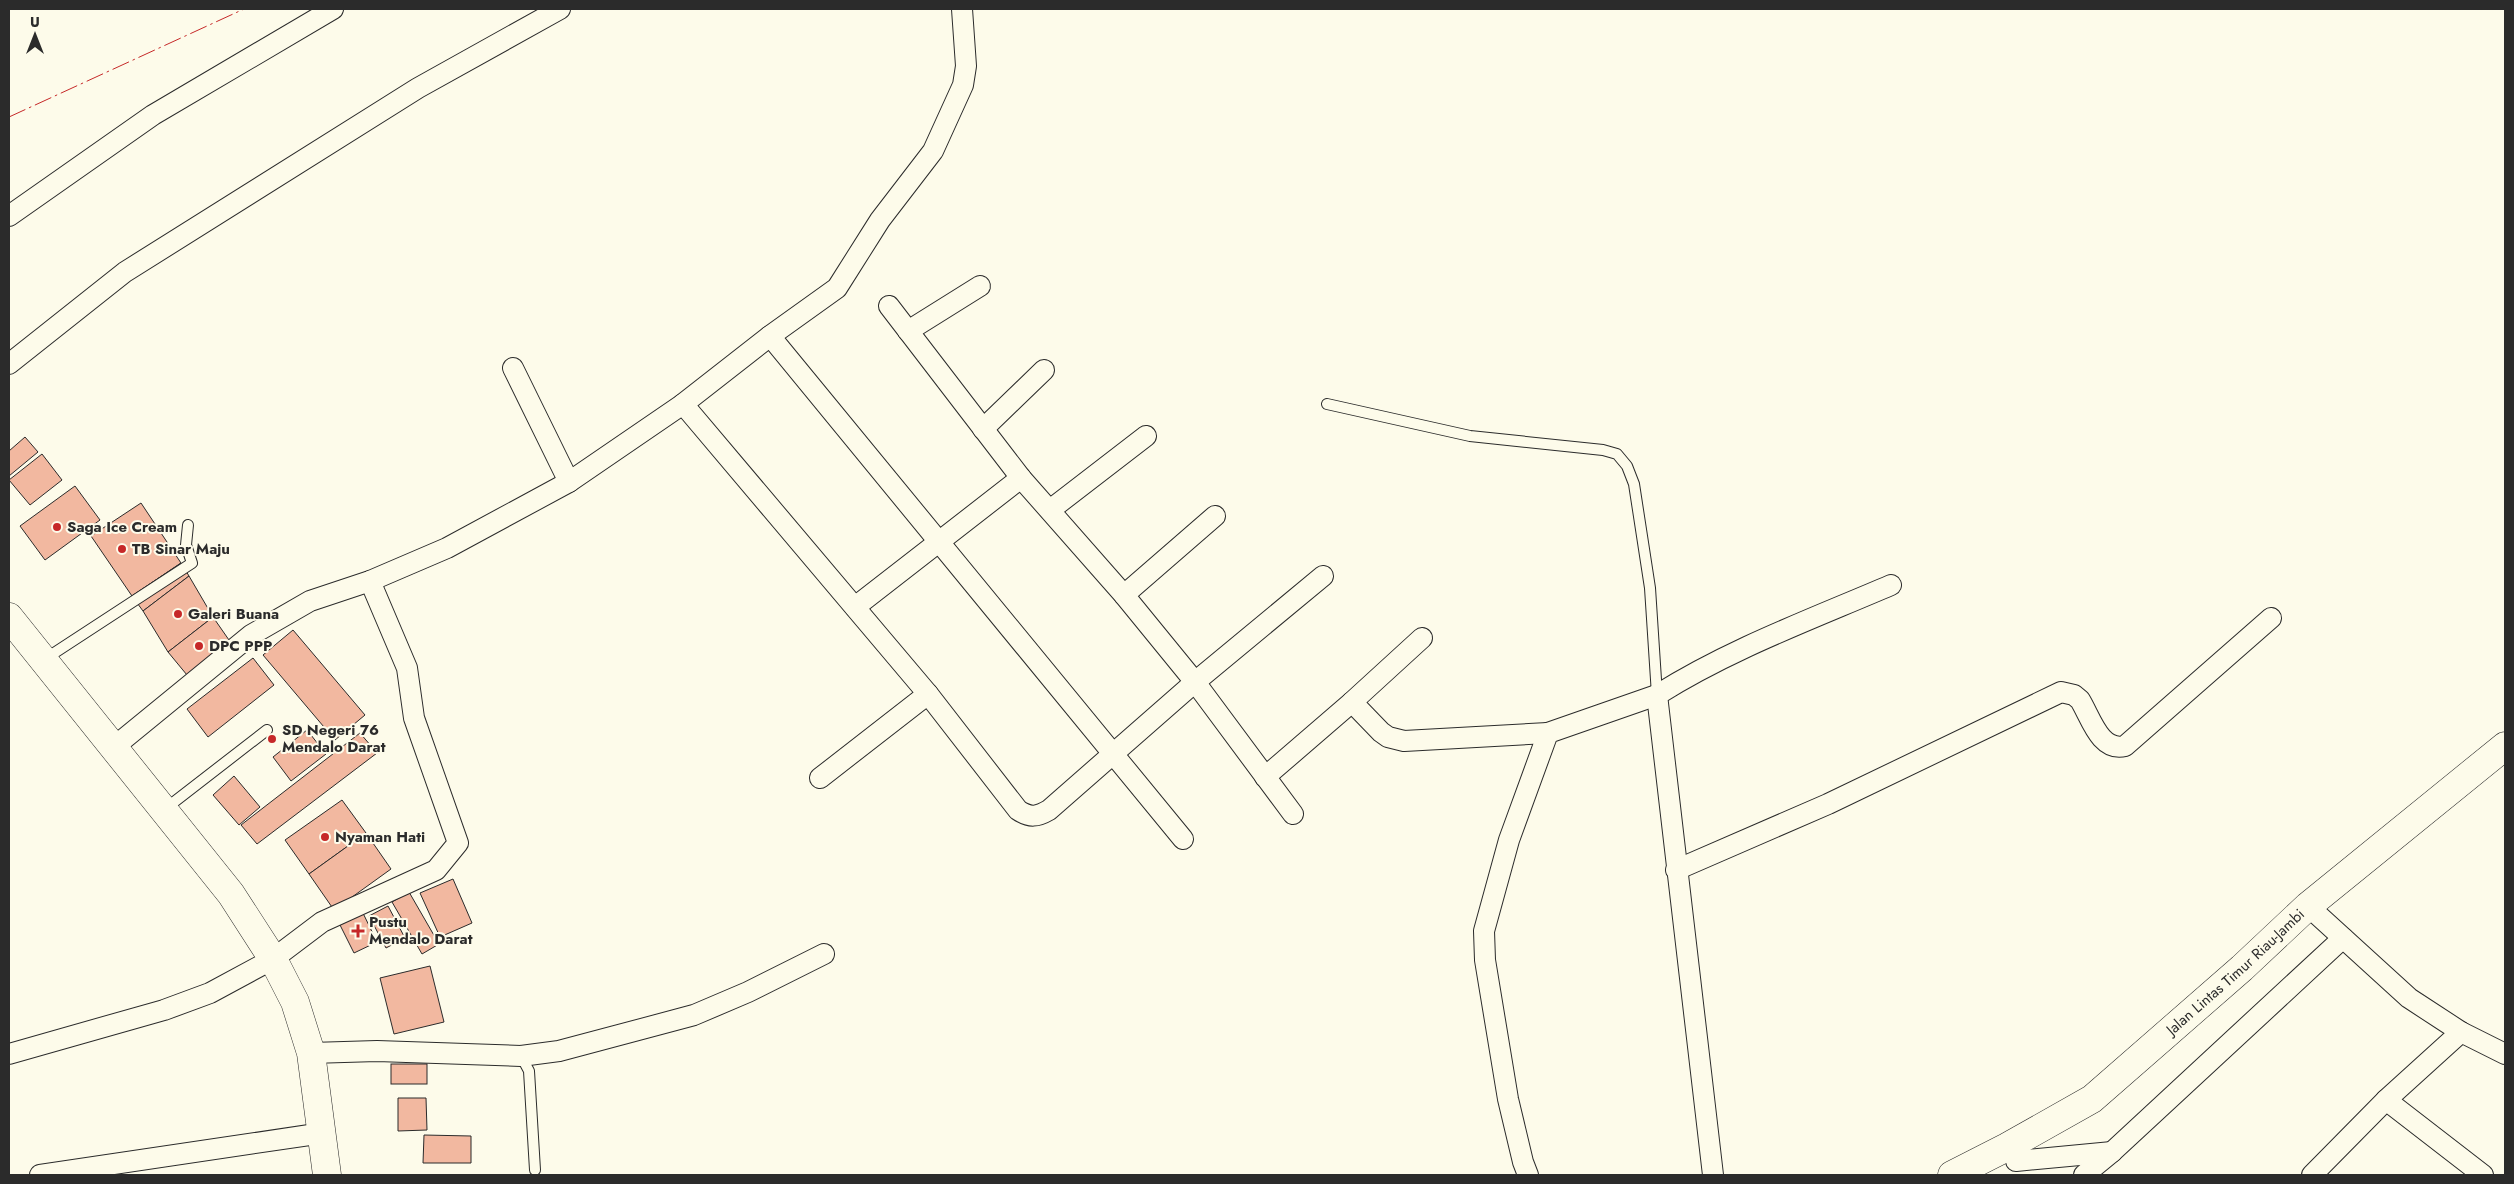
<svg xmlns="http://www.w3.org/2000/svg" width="2514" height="1184" viewBox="0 0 2514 1184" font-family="Jost,sans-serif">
<rect width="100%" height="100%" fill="#fdfbea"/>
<g fill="#f2b8a0" stroke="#2b2b2b">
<polygon points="25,437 38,452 9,476 9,451"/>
<polygon points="42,454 62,480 30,505 9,480"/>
<polygon points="75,486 100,520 45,560 20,526"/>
<polygon points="141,503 181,563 132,596 91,536"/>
<polygon points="181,563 189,576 143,611 132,596"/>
<polygon points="189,576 213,617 168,652 143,611"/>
<polygon points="213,617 229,640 187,675 168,652"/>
<polygon points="293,630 365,715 335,740 263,655"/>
<polygon points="253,658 274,685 208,737 187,709"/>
<polygon points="307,730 326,754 291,781 273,757"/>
<polygon points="360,733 377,753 257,844 241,825"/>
<polygon points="234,776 260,807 239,825 213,795"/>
<polygon points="342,800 366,833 309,874 285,840"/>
<polygon points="366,833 391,869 334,910 309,874"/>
<polygon points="453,879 472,923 440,937 420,893"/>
<polygon points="409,892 439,944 422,954 392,902"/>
<polygon points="388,906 405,938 386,948 369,916"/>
<polygon points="361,909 377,942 354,953 338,921"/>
<polygon points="430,966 444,1022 394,1034 380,978"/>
<rect x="391" y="1064" width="36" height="20"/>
<polygon points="398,1098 426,1098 427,1130 398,1131"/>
<polygon points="424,1135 471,1136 471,1163 423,1163"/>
</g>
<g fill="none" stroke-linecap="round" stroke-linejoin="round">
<defs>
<g id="lane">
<polyline points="1327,404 1470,436 1603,450 1617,454 1627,466 1634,484 1650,588 1657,695"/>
<polyline points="45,659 192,563 186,545 188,525"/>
<polyline points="165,809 267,730"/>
<polyline points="521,1056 529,1071 535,1170"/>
</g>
<g id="street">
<polyline points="9,216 153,115 333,9"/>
<polyline points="889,306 1021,478 1124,595 1195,682 1293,814"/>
<polyline points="908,331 980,286"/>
<polyline points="770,336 1183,839"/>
<polyline points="9,364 125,272 418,88 560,9"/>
<polyline points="513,368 569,482"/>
<path d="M 683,404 L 928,694 L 1018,810 C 1030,818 1037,817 1049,810 L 1195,682 L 1323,576"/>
<polyline points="983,429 1044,370"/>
<polyline points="1050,510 1146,436"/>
<polyline points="1124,595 1215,516"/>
<polyline points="855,607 1021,478"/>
<polyline points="1352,702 1422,638"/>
<polyline points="114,747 251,635 310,601 370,581 447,548 569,482 683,404 770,336 837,288 880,220 933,151 963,85 966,66 962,9"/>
<polyline points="1265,777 1352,702 1381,732 1388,737 1404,741 1548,733"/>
<polyline points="820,778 928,694"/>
<path d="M 1676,870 L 1828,804 L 2061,692 L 2074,695 L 2080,700 C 2091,718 2100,752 2125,746 L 2271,618"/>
<polyline points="2308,906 2409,998 2461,1032 2505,1054"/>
<polyline points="2461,1032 2386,1100 2483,1175"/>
<polyline points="311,1053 377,1051 521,1056 559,1051 694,1015 748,992 824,954"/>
<polyline points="9,1054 164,1010 210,993 273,959 322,922 436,870 458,843 414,718 407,668 370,581"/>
<polyline points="2016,1161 2112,1152"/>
<polyline points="40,1175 323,1133"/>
<polyline points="1528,1175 1523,1162 1508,1099 1485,960 1484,931 1509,840 1548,733 1657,695"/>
<path d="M 1713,1175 L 1657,695 C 1730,649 1812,619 1891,585"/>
<polyline points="2084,1175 2112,1152 2343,938"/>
<polyline points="2312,1175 2386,1100"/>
</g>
<g id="highway">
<polyline points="9,617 231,894 273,959 295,1002 311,1053 327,1175"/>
<path id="s1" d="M 1952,1175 L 2007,1147 L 2092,1099 L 2242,968 L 2308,906 L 2505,746"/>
</g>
</defs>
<use href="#lane" stroke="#2b2b2b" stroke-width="12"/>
<use href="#street" stroke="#2b2b2b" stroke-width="22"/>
<use href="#highway" stroke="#2b2b2b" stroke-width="29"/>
<use href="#lane" stroke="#fdfbea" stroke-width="10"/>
<use href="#street" stroke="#fdfbea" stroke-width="20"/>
<use href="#highway" stroke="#fdfbea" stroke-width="28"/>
<polyline stroke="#c62828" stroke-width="1" stroke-dasharray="18 4 2.5 4" stroke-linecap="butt" points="9,117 244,9"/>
</g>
<g fill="#c62828" stroke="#fdfbea" stroke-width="2">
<circle cx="57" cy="527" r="5"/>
<circle cx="122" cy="549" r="5"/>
<circle cx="178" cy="614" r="5"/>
<circle cx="199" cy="646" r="5"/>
<circle cx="272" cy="739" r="5"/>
<circle cx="325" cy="837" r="5"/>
<path d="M355.5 923.5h5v5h5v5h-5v5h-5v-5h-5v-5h5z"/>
</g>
<g text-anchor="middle" stroke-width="4" stroke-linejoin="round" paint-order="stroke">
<g font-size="15" font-weight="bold" fill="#2b2b2b" stroke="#fdfbea" text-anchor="start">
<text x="67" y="532">Saga Ice Cream</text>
<text x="132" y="554">TB Sinar Maju</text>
<text x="188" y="619">Galeri Buana</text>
<text x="209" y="651">DPC PPP</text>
<text x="282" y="735">SD Negeri 76<tspan x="282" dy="17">Mendalo Darat</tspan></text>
<text x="335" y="842">Nyaman Hati</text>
<text x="369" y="927">Pustu<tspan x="369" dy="17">Mendalo Darat</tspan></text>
</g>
<g font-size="15" fill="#2b2b2b" stroke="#fdfbea">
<text dy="5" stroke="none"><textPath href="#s1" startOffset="351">Jalan Lintas Timur Riau-Jambi</textPath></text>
</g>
</g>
<rect width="2514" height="1184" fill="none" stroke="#2b2b2b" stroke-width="20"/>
<g transform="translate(35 35)" stroke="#fdfbea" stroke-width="4" paint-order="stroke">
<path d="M0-4L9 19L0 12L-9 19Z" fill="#2b2b2b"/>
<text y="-8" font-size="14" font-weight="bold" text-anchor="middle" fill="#2b2b2b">U</text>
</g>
</svg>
